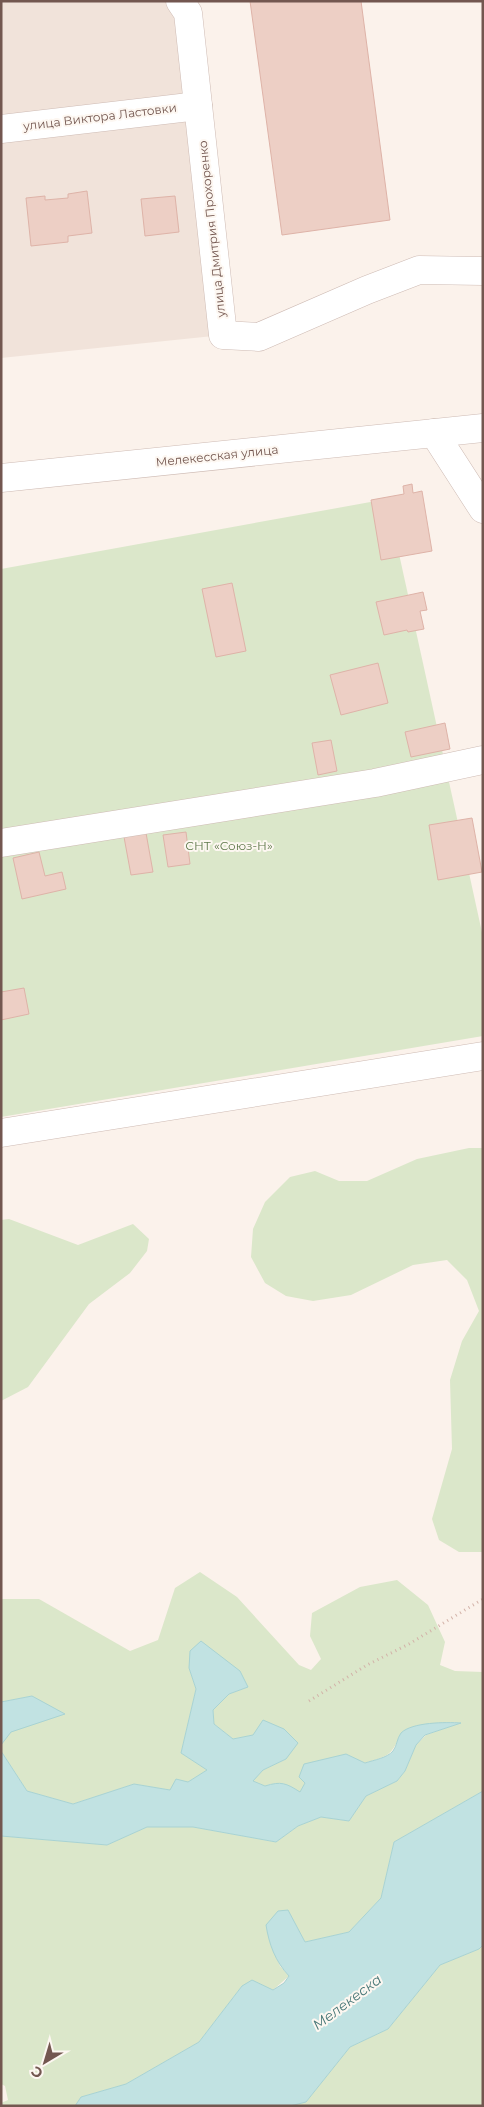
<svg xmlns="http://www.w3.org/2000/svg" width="484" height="2107" viewBox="0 0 484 2107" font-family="Montserrat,sans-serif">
<rect width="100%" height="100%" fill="#fbf2eb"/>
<polygon fill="#f1e3da" points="1,1 187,1 223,335 1,358"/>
<g fill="#dbe7ca">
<polygon points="387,499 483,937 483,1036 1,1117 1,569"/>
<polygon points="469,1148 483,1148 483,1552 459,1552 439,1540 432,1519 452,1449 450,1380 462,1341 479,1311 467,1280 447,1260 413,1265 351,1295 313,1301 286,1296 265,1283 251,1257 253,1229 265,1202 290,1177 315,1171 339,1181 367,1181 417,1159"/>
<polygon points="9,1219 78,1245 133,1224 149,1239 147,1251 130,1273 89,1304 28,1387 1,1401 1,1220"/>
<path d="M 200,1572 L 237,1597 L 299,1665 L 311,1670 L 321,1659 L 310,1636 L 312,1613 L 360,1587 L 397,1580 L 428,1605 L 445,1642 L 440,1665 L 455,1671 L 483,1672 L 483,1791 L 394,1842 L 381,1898 L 349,1932 L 305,1942 L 288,1911 L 269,1940 L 280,1966 L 289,1976 L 273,1990 L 242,1986 L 199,2042 L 126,2084 L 81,2097 L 75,2106 L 1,2106 L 1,2103 L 8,2100 L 5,2086 L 1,2084 L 1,1836 L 107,1845 L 147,1827 L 193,1827 L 276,1842 L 298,1826 L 321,1817 L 349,1821 L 366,1796 L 397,1781 L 405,1771 L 416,1745 L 426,1735 L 460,1723 L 448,1722 L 400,1735 C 391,1757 387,1756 365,1763 L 346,1755 L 305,1783 L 300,1793 C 286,1783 281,1781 265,1786 L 252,1781 L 263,1770 L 286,1759 L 253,1735 L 233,1739 L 214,1724 L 213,1710 L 229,1694 L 248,1687 L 189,1668 L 196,1689 L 181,1753 L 208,1770 L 188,1782 L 170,1790 L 134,1784 L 73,1804 L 27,1791 L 1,1751 L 1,1745 L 32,1696 L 1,1702 L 1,1599 L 39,1599 L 130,1651 L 158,1640 L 175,1588 Z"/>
<polygon points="483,1945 483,2106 290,2106 306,2102 350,2047 388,2029 440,1965 479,1949"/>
</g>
<g fill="#c1e2e2" stroke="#a8d3d3">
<path d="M 201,1641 L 240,1671 L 248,1687 L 229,1694 L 213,1710 L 214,1724 L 233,1739 L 253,1735 L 263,1720 L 284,1729 L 298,1743 L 286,1759 L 263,1770 L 253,1781 L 265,1786 C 281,1781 286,1783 300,1792 L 305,1783 L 299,1777 L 304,1764 L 346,1754 L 365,1763 C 374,1760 387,1758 393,1751 C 397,1746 397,1738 401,1733 C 412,1722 446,1722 461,1723 L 425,1735 L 416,1745 L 405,1771 L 397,1781 L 366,1796 L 349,1821 L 321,1817 L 298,1826 L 276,1842 L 193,1827 L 147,1827 L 107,1845 L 1,1836 L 1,1751 L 27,1791 L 73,1804 L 134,1784 L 170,1790 L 176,1779 L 188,1782 L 207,1770 L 181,1753 L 196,1689 L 189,1668 L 190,1651 Z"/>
<polygon points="32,1696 65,1714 11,1732 1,1745 1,1702"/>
<path d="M 483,1791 L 483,1945 L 479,1949 L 440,1965 L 388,2029 L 350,2047 L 306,2102 L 290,2106 L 75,2106 L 81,2097 L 126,2084 L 199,2042 L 242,1986 L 252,1980 L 273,1990 L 284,1983 L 289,1976 C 275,1961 269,1944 266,1925 L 278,1911 L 288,1910 L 305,1942 L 349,1932 L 381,1898 L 394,1842 Z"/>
</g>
<g fill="#edcfc5" stroke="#deb3a8">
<polygon points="250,1 361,1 390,220 282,235"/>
<polygon points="87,191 92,233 68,236 68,242 31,246 26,198 45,196 45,200 68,198 68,194"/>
<polygon points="175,196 179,232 145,236 141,199"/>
<polygon points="412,484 413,493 422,491 432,551 381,560 371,500 404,494 403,486"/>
<polygon points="232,583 246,651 216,657 202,589"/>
<polygon points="423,592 427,610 420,611 424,629 408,632 407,630 384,635 376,602"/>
<polygon points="378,663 388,703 341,715 330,675"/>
<polygon points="445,723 450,749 411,757 405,732"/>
<polygon points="331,740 337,771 318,775 312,743"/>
<polygon points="472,818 482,872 438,880 429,825"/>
<polygon points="186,832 190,864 168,867 163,835"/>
<polygon points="146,833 153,872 131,875 124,837"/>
<polygon points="39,852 45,876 62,872 66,889 22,899 13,858"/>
<polygon points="24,988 29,1014 1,1020 1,992"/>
</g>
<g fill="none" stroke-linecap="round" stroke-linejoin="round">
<defs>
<g id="minor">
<polyline points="180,1 188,13 223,335 259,337 367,290 419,270 483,271"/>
<polyline points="1,129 198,106"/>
<polyline points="434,433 483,509"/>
<polyline points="1,478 483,428"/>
<polyline points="1,843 375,783 483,760"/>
<polyline points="1,1133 483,1056"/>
</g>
</defs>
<use href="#minor" stroke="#cebbb4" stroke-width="29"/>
<polyline stroke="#d2b2a8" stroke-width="3" stroke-dasharray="1 4" stroke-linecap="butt" points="309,1701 367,1665 409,1644 483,1599"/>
<use href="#minor" stroke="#fff" stroke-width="28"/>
</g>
<g text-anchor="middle" stroke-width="4" stroke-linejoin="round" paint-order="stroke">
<g font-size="12" fill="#735750" stroke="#fdf7f1">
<text transform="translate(100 117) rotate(-7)" y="4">улица Виктора Ластовки</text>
<text transform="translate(212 229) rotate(-96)" y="4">улица Дмитрия Прохоренко</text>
<text transform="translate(217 456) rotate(-6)" y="4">Мелекесская улица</text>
</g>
<g font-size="12" fill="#5e784a" stroke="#fdf7f1">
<text x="229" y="850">СНТ «Союз-Н»</text>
</g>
<g font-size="14" font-style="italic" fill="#467676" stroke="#fdf7f1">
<text transform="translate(347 2002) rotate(-37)" y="5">Мелекеска</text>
</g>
</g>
<rect width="484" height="2107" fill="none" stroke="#735750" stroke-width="5"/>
<g transform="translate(45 2062) rotate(218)" stroke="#fdf7f1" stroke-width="4" paint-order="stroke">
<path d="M0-4L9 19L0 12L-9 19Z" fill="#735750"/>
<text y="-8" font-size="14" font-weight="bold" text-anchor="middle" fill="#735750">С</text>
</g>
</svg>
